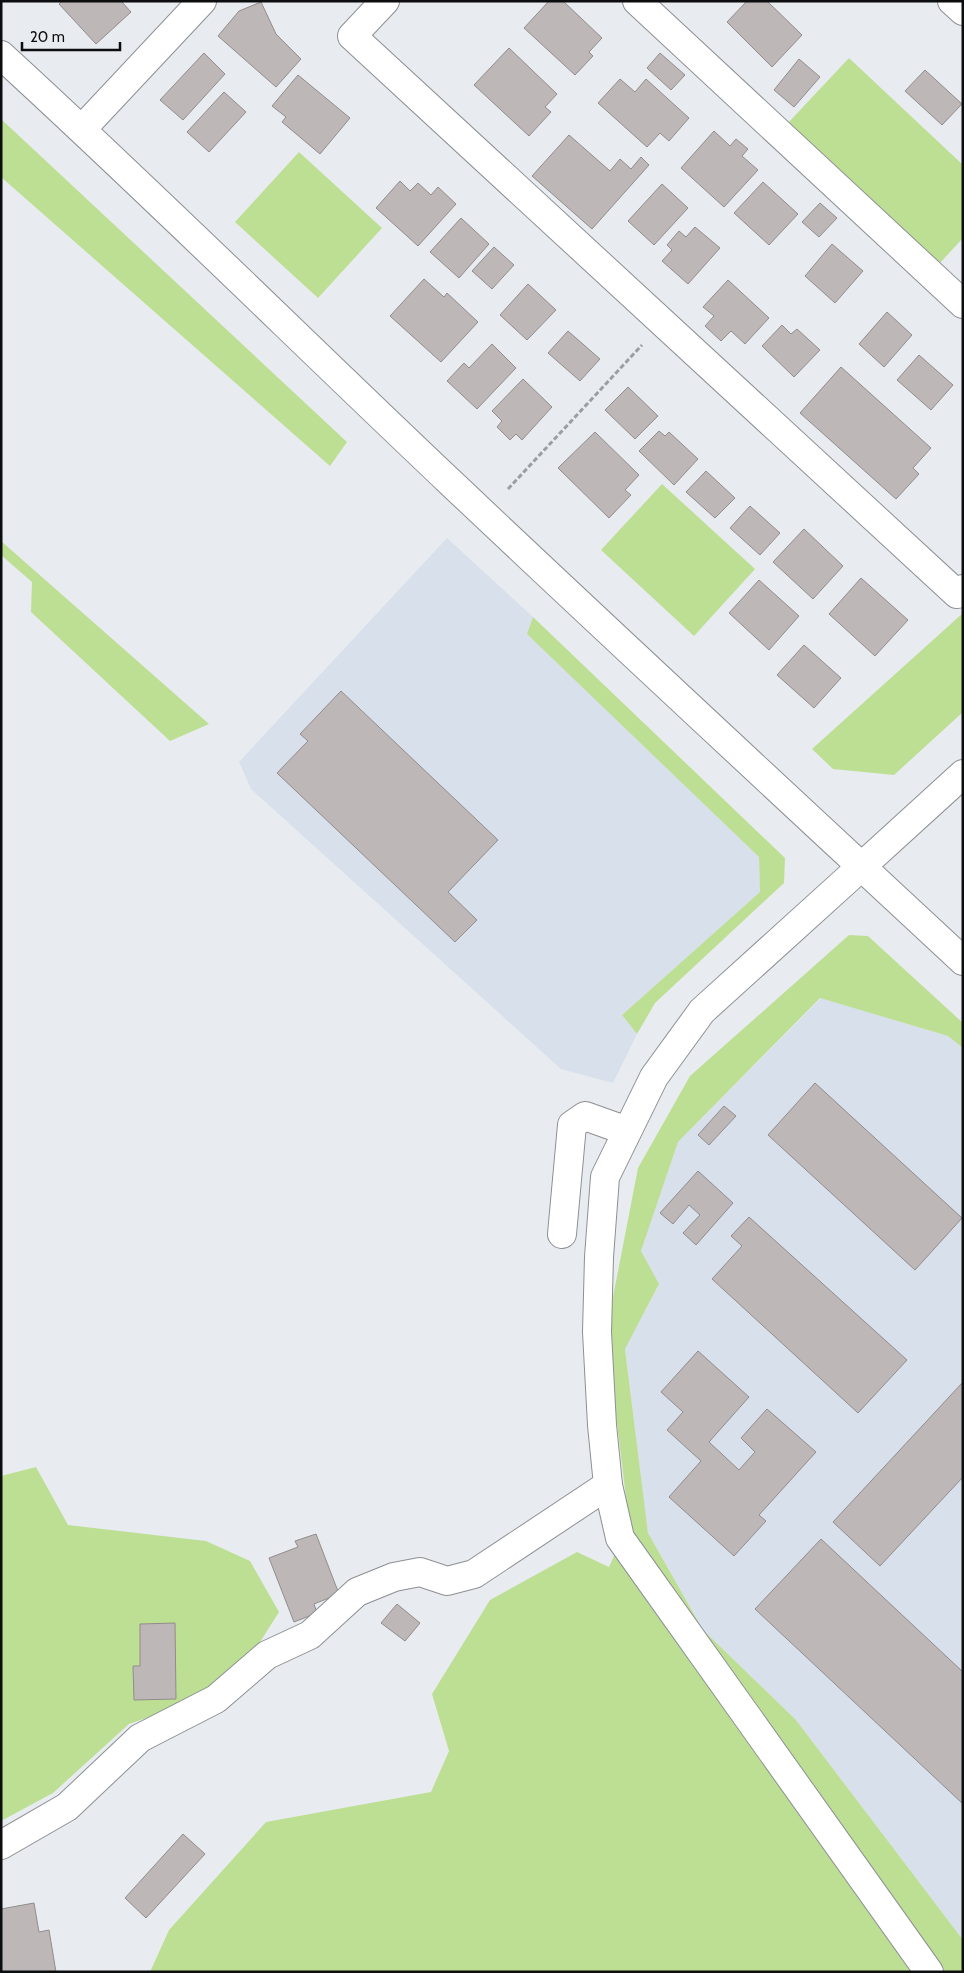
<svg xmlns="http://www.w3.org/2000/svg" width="964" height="1973" viewBox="0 0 964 1973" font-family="Cabin,sans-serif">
<rect width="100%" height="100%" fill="#e8ecf1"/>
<g fill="#d8e0eb">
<polygon points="447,538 533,617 528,634 759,857 760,892 622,1015 637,1034 613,1083 561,1069 251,789 239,762"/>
<polygon points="821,998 948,1036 963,1048 963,1940 796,1720 703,1630 648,1533 625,1348 659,1285 641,1251 678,1142"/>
</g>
<g fill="#bddf93">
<polygon points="849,58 963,165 963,238 939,264 788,123"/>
<polygon points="1,119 347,442 330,466 1,177"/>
<polygon points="299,152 382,228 318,298 235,222"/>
<polygon points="662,484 755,569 694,636 601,550"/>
<polygon points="1,541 209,724 170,741 31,612 32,582 1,555"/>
<polygon points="963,613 963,712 894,775 833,769 812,749"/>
<polygon points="533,617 785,858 784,883 655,1003 637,1034 622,1015 760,892 759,857 527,634"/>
<polygon points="849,935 868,936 963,1023 963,1048 948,1036 820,998 678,1142 641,1251 659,1284 625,1349 648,1533 703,1630 796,1720 963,1940 963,1972 150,1972 169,1930 266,1822 431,1792 449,1751 432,1694 490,1600 577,1552 609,1567 629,1522 606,1333 638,1168 690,1076"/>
<polygon points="36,1467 68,1525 206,1541 250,1561 279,1612 260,1642 201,1699 129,1724 53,1793 1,1821 1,1476"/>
</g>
<g fill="#beb7b7" stroke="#928c8b">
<polygon points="62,1 121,1 131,12 96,44 59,4"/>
<polygon points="549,1 563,1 602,38 589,52 593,56 575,75 524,28"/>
<polygon points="747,1 767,1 802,35 772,67 727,22"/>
<polygon points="261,2 276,34 301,59 276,87 218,36 239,11"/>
<polygon points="509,48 557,94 545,107 551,112 529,136 474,85"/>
<polygon points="204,53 225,74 183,120 160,100"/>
<polygon points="660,53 685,75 671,90 647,68"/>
<polygon points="799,59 820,77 794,107 774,90"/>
<polygon points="925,70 962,104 942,125 905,91"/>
<polygon points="298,75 350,118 320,154 282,122 286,117 272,106"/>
<polygon points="620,79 635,92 646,79 689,118 669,141 660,133 647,147 598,103"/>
<polygon points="224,92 246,112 209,152 187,132"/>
<polygon points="714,131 730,146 736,139 748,149 742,156 758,170 724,207 681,168"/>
<polygon points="569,135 610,171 620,159 631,169 641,157 649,165 592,229 532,176"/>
<polygon points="400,181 410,191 418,183 431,195 438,187 456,204 418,246 376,208"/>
<polygon points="763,182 798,214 769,245 734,213"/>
<polygon points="662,184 688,208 654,245 628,221"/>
<polygon points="820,203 837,218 819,237 802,222"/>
<polygon points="461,218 489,244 459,278 430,252"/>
<polygon points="695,227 720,248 688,284 662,261 672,250 667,245 679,231 686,237"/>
<polygon points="832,244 863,271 835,303 805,276"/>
<polygon points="494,247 514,265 492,289 472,271"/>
<polygon points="424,279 444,297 447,293 478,322 441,362 390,316"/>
<polygon points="728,280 769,318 745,344 731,331 721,341 705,326 714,316 703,307"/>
<polygon points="528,284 556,310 527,340 500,315"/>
<polygon points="887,312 912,335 884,367 859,344"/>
<polygon points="782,325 791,334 797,329 820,350 794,377 762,346"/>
<polygon points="568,331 600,359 580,381 548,353"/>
<polygon points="492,344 516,368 477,409 447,381 464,363 469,368"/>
<polygon points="919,355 953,385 931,410 897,380"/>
<polygon points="841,367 931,448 913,468 919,474 896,499 800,413"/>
<polygon points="523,379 552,407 522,440 516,434 510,440 497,427 502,421 492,411"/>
<polygon points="628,387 658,416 635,439 605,410"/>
<polygon points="659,431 665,436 669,432 698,459 674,485 639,451"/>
<polygon points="595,432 639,475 625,490 631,495 609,518 558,468"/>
<polygon points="706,471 735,498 715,518 686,492"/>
<polygon points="750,506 780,533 760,555 730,528"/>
<polygon points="804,529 843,566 813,599 773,562"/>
<polygon points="861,578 908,620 875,656 829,614"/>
<polygon points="759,580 799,616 769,650 729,613"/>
<polygon points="804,645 841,678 814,708 777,675"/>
<polygon points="341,691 498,840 448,892 477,920 455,942 277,773 308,741 300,734"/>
<polygon points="815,1083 962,1218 915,1270 768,1135"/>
<polygon points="724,1106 736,1116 709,1145 698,1135"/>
<polygon points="698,1171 733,1203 696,1245 683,1233 700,1215 689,1205 673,1224 660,1213"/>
<polygon points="749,1217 907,1360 858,1413 712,1279 742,1246 731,1236"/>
<polygon points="698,1351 749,1397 709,1442 739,1470 755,1452 741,1438 767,1409 816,1452 759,1515 766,1521 734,1556 669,1497 701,1461 667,1430 683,1412 661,1392"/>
<polygon points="963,1382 963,1477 880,1566 833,1522"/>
<polygon points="316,1534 339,1594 314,1604 317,1613 294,1622 269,1558 298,1547 295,1541"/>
<polygon points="821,1539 963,1672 963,1804 755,1609"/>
<polygon points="397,1604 420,1623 405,1641 381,1623"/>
<polygon points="175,1623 176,1699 134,1700 133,1666 140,1666 140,1624"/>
<polygon points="183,1834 205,1854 146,1918 125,1898"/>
<polygon points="34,1903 39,1932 49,1930 56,1972 1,1972 1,1909"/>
</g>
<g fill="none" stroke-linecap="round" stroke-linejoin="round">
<defs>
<g id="street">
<polyline points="385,1 352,36 957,594 963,589"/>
<polyline points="637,1 963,304"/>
<polyline points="952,1 963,11"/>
<polyline points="861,867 702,1011 654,1077 605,1177 599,1257 597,1332 602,1425 608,1485 620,1538 929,1972"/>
<polyline points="562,1234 572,1125 585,1116 627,1131"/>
<polyline points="1,1845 67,1807 140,1738 216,1699 267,1655 310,1635 357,1592 394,1577 420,1572 447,1581 474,1574 608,1485"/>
</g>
<g id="secondary">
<path d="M 1,55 C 153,194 299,339 449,481 C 619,642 791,801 963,961"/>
<polyline points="82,129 202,1"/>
<polyline points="861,867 963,774"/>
</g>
</defs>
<use href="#street" stroke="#8c8f93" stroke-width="30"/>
<use href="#secondary" stroke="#8c8f93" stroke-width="30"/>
<polyline stroke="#9b9ea2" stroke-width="3" stroke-dasharray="5 2.5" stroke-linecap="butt" points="508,489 642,345"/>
<use href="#street" stroke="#fff" stroke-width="28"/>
<use href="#secondary" stroke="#fff" stroke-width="28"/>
</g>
<rect width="964" height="1973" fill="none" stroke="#0c0d0e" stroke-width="5"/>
<path d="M22 42v8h98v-8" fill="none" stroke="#0c0d0e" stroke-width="2.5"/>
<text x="30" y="42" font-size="15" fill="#0c0d0e" stroke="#e8ecf1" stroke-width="4" paint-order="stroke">20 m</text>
</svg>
